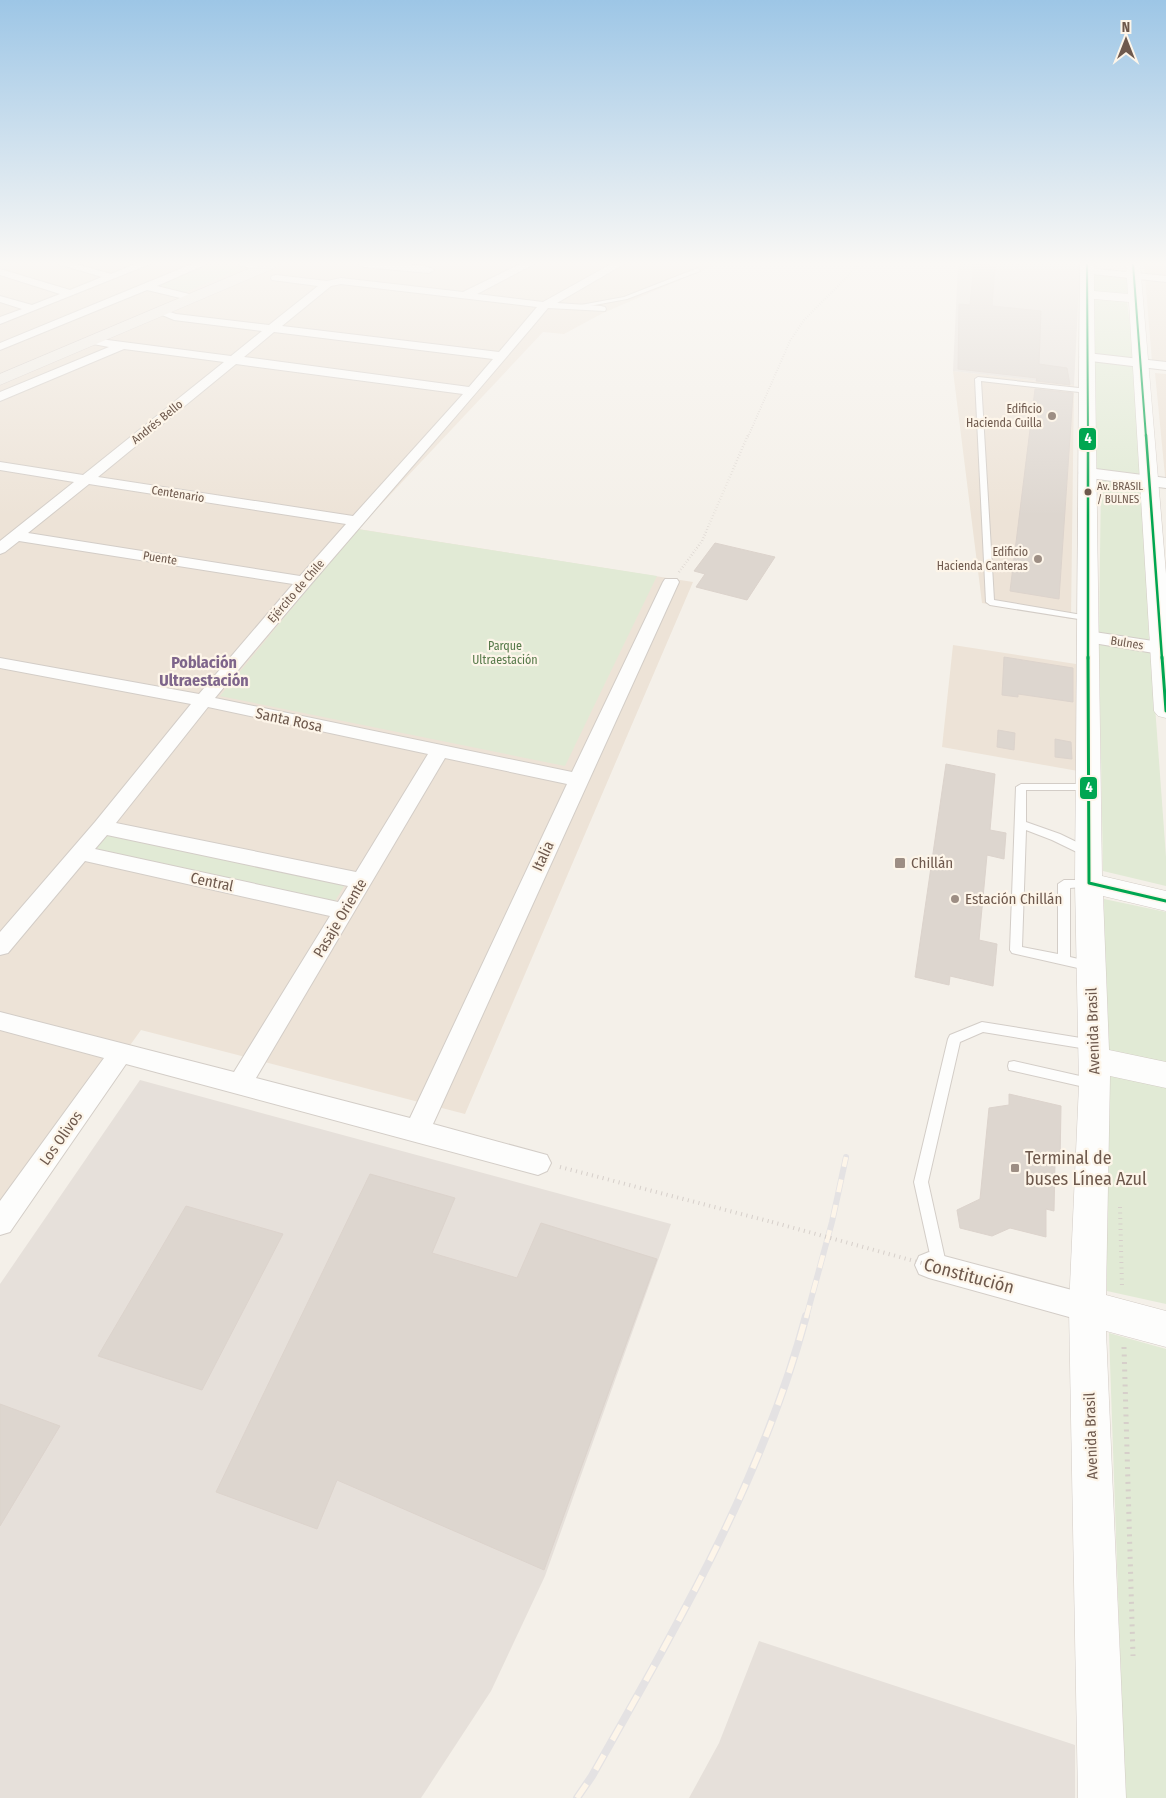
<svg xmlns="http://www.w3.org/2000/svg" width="1166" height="1798" viewBox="0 0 1166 1798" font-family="'Fira Sans Condensed',sans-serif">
<rect width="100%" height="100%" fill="#f4f0e9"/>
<g fill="#ede3d7">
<polygon points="0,264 717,264 603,313 564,334 543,332 358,529 693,582 465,1114 141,1030 0,1226"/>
<polygon points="1144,264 1166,264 1166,364 1152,362"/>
<polygon points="953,371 1074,385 1071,619 982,603"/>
<polygon points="1155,373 1166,374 1166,486"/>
<polygon points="953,645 1076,664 1078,771 942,747"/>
</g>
<g fill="#e6e0da">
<polygon points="958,264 1080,264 1074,385 953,371"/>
<polygon points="140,1080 671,1224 545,1576 491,1691 421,1798 0,1798 0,1284"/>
<polygon points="759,1641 1075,1745 1075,1798 689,1798 719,1743"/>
</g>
<g fill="#e1ead5">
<polygon points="209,264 230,264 243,268 183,293 159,287 159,285"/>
<polygon points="1092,274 1128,277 1129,295 1091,292"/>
<polygon points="1093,297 1127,301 1134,360 1093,356"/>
<polygon points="1093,361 1135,366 1143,478 1094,472"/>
<polygon points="1101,478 1144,484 1149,641 1099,634"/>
<polygon points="357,529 657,576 565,766 220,696"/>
<polygon points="1099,643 1151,651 1166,857 1166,886 1103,871"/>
<polygon points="110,832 347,881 335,901 95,850"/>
<polygon points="1104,899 1166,912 1166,1304 1107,1291"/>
<polygon points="1109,1333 1166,1349 1166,1798 1125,1798"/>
</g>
<g fill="#ddd6cf" stroke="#dcd3cc">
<polygon points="974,264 995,266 992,306 1041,311 1039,364 1067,368 1070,385 1036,381 1037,378 958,369 959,304 970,305"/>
<polygon points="1035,389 1073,393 1059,599 1010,591"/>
<polygon points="715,543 775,557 747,600 696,587 705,574 694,571"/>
<polygon points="1004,657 1073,668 1073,702 1018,694 1018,697 1002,695"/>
<polygon points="998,730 1015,733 1014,750 997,747"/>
<polygon points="1055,739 1071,742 1072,759 1055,757"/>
<polygon points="946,764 995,774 990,830 1006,833 1004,859 987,855 979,940 997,944 993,986 950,976 949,985 915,977"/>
<polygon points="1009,1094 1061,1106 1060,1163 1055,1162 1054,1211 1046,1209 1046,1237 1010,1228 992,1236 960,1228 957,1210 980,1199 989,1108 1009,1105"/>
<polygon points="370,1174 455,1198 432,1253 517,1278 541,1223 657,1259 544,1570 337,1480 317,1529 216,1492"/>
<polygon points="186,1206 283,1234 202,1390 98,1356"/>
<polygon points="0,1404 60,1426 0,1526"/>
</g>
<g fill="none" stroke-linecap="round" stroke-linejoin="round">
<defs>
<g id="service">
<polygon points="698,268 700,271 627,299 573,309 570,307 624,297"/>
<polygon points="978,377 1088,389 1091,391 1088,393 981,381 994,600 1088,616 1092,619 1091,621 990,605 986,602 975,379"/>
<polygon points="1021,784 1088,784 1093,787 1088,790 1026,790 1026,822 1060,834 1093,850 1094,853 1089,857 1085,856 1052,840 1026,830 1022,947 1058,954 1058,884 1064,880 1093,880 1095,883 1093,886 1070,888 1070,957 1095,963 1097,966 1095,969 1091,971 1016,954 1012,953 1010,950 1016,787"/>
<polygon points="982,1022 1093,1040 1097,1041 1099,1045 1097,1049 1093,1050 983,1032 960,1042 928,1182 947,1268 945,1273 940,1275 935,1273 933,1268 914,1182 948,1039 950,1035"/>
<polygon points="1014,1061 1093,1079 1098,1080 1099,1084 1098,1088 1093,1089 1014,1071 1009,1070 1008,1066 1009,1062"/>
</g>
<g id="minor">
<polygon points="58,264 76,264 111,274 135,264 150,264 0,324 0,317 22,309 0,302 0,296 32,305 60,294 0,275 0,269 70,290 102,277"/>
<polygon points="192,264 207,264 157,286 197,296 198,298 197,300 193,301 147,290 0,350 0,343"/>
<polygon points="238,264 256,264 266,269 261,272"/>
<path d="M 359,264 C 374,264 425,262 434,270 L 429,273 L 364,267 Z"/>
<path d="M 520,264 L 534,264 L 477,294 L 543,302 L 611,264 L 624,264 L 557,303 L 601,306 L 605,307 L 606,309 L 605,311 L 548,308 C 438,439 324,566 215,698 L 572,772 L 663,582 L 665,579 L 677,579 L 679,582 L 433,1124 L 547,1155 L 551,1163 L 547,1171 L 538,1175 L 126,1064 L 10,1232 L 0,1235 L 0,1201 L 104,1058 L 0,1030 L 0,1012 L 234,1072 L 330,916 L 85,861 L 8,953 L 0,955 L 0,932 L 95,822 L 191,704 L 0,668 L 0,658 L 199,694 L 293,584 L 19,541 L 5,552 L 0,554 L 0,541 L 74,482 L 0,470 L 0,462 L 83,475 L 224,362 L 124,349 L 0,401 L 0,392 L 109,347 L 88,343 L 86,341 L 88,339 L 92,338 L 231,356 L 262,331 L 174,320 L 155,312 L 161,309 L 176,314 L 269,325 L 318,286 L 272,280 L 271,278 L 272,276 L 276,275 L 327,281 L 341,278 L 463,292 ZM 341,284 L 537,307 L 499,352 L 282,326 L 331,286 ZM 274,332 L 493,359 L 469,387 L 244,357 ZM 236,364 L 463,394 L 353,516 L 98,477 ZM 89,484 L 346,524 L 300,576 L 28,533 ZM 208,707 L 428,754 L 356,872 L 116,823 ZM 445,758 L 567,784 L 410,1118 L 256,1078 ZM 107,835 L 348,886 L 338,902 L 95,849 Z"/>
<polygon points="1087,268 1166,276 1166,282 1083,273 1082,271"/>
<polygon points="929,1252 1087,1294 1097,1298 1101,1308 1097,1318 1087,1322 929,1278 919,1274 915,1265 919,1256"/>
</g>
<g id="tertiary">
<polygon points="1087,353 1166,362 1166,370 1082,360 1080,357 1082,354"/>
<polygon points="1088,468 1166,478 1166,488 1082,477 1079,473 1082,469"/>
<polygon points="1088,631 1166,643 1166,655 1081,641 1078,637 1081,633"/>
</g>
<polygon id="secondary" points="1080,264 1094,264 1094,291 1128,294 1126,264 1140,264 1166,574 1166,718 1158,716 1154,711 1129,302 1094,299 1102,876 1166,891 1166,911 1103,896 1109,1050 1166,1062 1166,1088 1110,1076 1106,1295 1166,1311 1166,1347 1106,1331 1126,1798 1078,1798 1069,1308 1079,1085 1075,883"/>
<polygon id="primary" points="260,264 278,264 277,267 0,385 0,374"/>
</defs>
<use href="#service" stroke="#d3cdc7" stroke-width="2"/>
<use href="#minor" stroke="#d3cdc7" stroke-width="2"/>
<use href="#tertiary" stroke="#d3cdc7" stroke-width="2"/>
<use href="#secondary" stroke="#d3ccc6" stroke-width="1"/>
<use href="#primary" stroke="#d3cbc6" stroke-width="1"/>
<polyline stroke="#d6cfca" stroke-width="2" stroke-dasharray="0.5 2" stroke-linecap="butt" points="748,437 790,341 804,320 860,264"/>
<polyline stroke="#d6cfca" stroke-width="2.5" stroke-dasharray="0.5 2.5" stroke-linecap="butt" points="679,572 702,541 748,435"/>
<g stroke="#d6cfca" stroke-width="4" stroke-dasharray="1 4.5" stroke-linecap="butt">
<polyline points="560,1167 772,1222"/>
<polyline points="1120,1207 1122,1288"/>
</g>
<polyline stroke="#d6cfca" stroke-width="5" stroke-dasharray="2 5.5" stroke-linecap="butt" points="1124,1347 1133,1656"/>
<use href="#service" fill="#fdfdfc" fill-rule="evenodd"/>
<use href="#minor" fill="#fdfdfc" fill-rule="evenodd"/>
<use href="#tertiary" fill="#fdfdfc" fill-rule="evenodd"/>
<use href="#secondary" fill="#fdfdfc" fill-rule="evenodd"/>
<use href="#primary" fill="#f0ece5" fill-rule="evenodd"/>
<defs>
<polyline id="rail-far1" points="806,1318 832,1222 846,1157"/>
<path id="rail" d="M 577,1798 L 592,1776 C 675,1629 762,1481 806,1316"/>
</defs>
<use href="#rail-far1" stroke="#e4e2e3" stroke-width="6"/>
<use href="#rail" stroke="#e4e2e3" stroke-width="8"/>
<use href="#rail-far1" stroke="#fdf5e9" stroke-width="4.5" stroke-dasharray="13" stroke-linecap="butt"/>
<use href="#rail" stroke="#fdf5e9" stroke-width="5.5" stroke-dasharray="17" stroke-linecap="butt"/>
<polyline stroke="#d6cfca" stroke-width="4" stroke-dasharray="1 4.5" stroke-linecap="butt" points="772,1222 929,1265"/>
<defs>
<g id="bus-1-far2">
<polyline points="1087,264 1088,437"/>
<polyline points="1133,264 1146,437"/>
</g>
<g id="bus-1-far1">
<polyline points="1088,435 1088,659"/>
<polyline points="1146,435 1162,659"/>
</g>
<g id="bus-1">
<polyline points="1088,657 1089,883 1166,901"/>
<polyline points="1162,657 1166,711"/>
</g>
</defs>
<use href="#bus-1-far2" stroke="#fdf5e9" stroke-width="4"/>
<use href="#bus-1-far1" stroke="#fdf5e9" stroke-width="5"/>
<use href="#bus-1" stroke="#fdf5e9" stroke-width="6"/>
<use href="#bus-1-far2" stroke="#00a651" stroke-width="2"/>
<use href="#bus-1-far1" stroke="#00a651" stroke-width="2.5"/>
<use href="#bus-1" stroke="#00a651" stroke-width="3"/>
</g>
<linearGradient id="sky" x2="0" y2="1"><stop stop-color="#9dc6e6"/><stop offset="0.51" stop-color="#faf8f5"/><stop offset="1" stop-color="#faf8f5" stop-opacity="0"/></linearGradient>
<rect width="1166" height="516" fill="url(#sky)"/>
<g fill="#9d8e84" stroke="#fdf5e9" stroke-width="2">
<circle cx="1052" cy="416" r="5"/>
<circle cx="1038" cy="559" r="5"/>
<rect x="894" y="857" width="12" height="12" rx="2.5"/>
<circle cx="955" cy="899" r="5"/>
<rect x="1010" y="1163" width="10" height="10" rx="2.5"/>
</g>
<circle fill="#6e594d" stroke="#fdf5e9" stroke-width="2" cx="1088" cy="492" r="4.5"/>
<g text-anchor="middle" stroke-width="4.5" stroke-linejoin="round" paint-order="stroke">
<g font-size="11" fill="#6e594d" stroke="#fdf5e9" text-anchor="start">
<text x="1097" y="490">Av. BRASIL<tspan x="1097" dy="13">/ BULNES</tspan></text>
</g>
<g font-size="12" fill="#6e594d" stroke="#fdf5e9" text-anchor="end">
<text x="1042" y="413">Edificio<tspan x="1042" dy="14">Hacienda Cuilla</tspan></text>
<text x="1028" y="556">Edificio<tspan x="1028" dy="14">Hacienda Canteras</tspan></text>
</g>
<g font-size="12" fill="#6e594d" stroke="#fdf5e9">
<text transform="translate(157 422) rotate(-39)" y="4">Andrés Bello</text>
<text transform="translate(178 494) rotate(9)" y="4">Centenario</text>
<text transform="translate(160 558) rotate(9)" y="4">Puente</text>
<text transform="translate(296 591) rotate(-49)" y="4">Ejército de Chile</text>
<text transform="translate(1127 643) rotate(9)" y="4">Bulnes</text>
</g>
<g font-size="12" fill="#567949" stroke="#fdf5e9">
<text x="505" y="650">Parque<tspan x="505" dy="14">Ultraestación</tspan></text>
</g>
<g font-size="15" fill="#6e594d" stroke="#fdf5e9">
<text transform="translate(289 720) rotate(12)" y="5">Santa Rosa</text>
<text transform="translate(543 856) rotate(-65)" y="5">Italia</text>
<text transform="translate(212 882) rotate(12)" y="5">Central</text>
<text transform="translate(340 918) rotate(-59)" y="5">Pasaje Oriente</text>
<text transform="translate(1093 1031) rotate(-92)" y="5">Avenida Brasil</text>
<text transform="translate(61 1138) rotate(-55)" y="5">Los Olivos</text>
<text transform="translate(1091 1436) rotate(-92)" y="5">Avenida Brasil</text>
</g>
<g font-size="15" fill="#6e594d" stroke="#fdf5e9" text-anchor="start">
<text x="911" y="868">Chillán</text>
<text x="965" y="904">Estación Chillán</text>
</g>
<g font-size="16" font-weight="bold" fill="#7e658b" stroke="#fdf5e9">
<text x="204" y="668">Población<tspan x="204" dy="18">Ultraestación</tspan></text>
</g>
<g font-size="18" fill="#6e594d" stroke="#fdf5e9" text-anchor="start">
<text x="1025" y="1164">Terminal de<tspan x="1025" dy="21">buses Línea Azul</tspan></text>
</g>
<g font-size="18" fill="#6e594d" stroke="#fdf5e9">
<text transform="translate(969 1276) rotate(15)" y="6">Constitución</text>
</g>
</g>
<g stroke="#fdf5e9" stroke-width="2">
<rect x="1078" y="427" width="19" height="24" rx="5" fill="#00a651"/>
<rect x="1079" y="776" width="19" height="24" rx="5" fill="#00a651"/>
</g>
<g font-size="14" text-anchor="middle" font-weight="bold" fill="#fff">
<text x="1088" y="443">4</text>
<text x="1089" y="792">4</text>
</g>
<g transform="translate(1126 40)" stroke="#fdf5e9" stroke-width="4" paint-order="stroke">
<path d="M0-4L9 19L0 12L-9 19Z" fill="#6e594d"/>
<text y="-8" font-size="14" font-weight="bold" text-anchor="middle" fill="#6e594d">N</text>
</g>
</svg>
